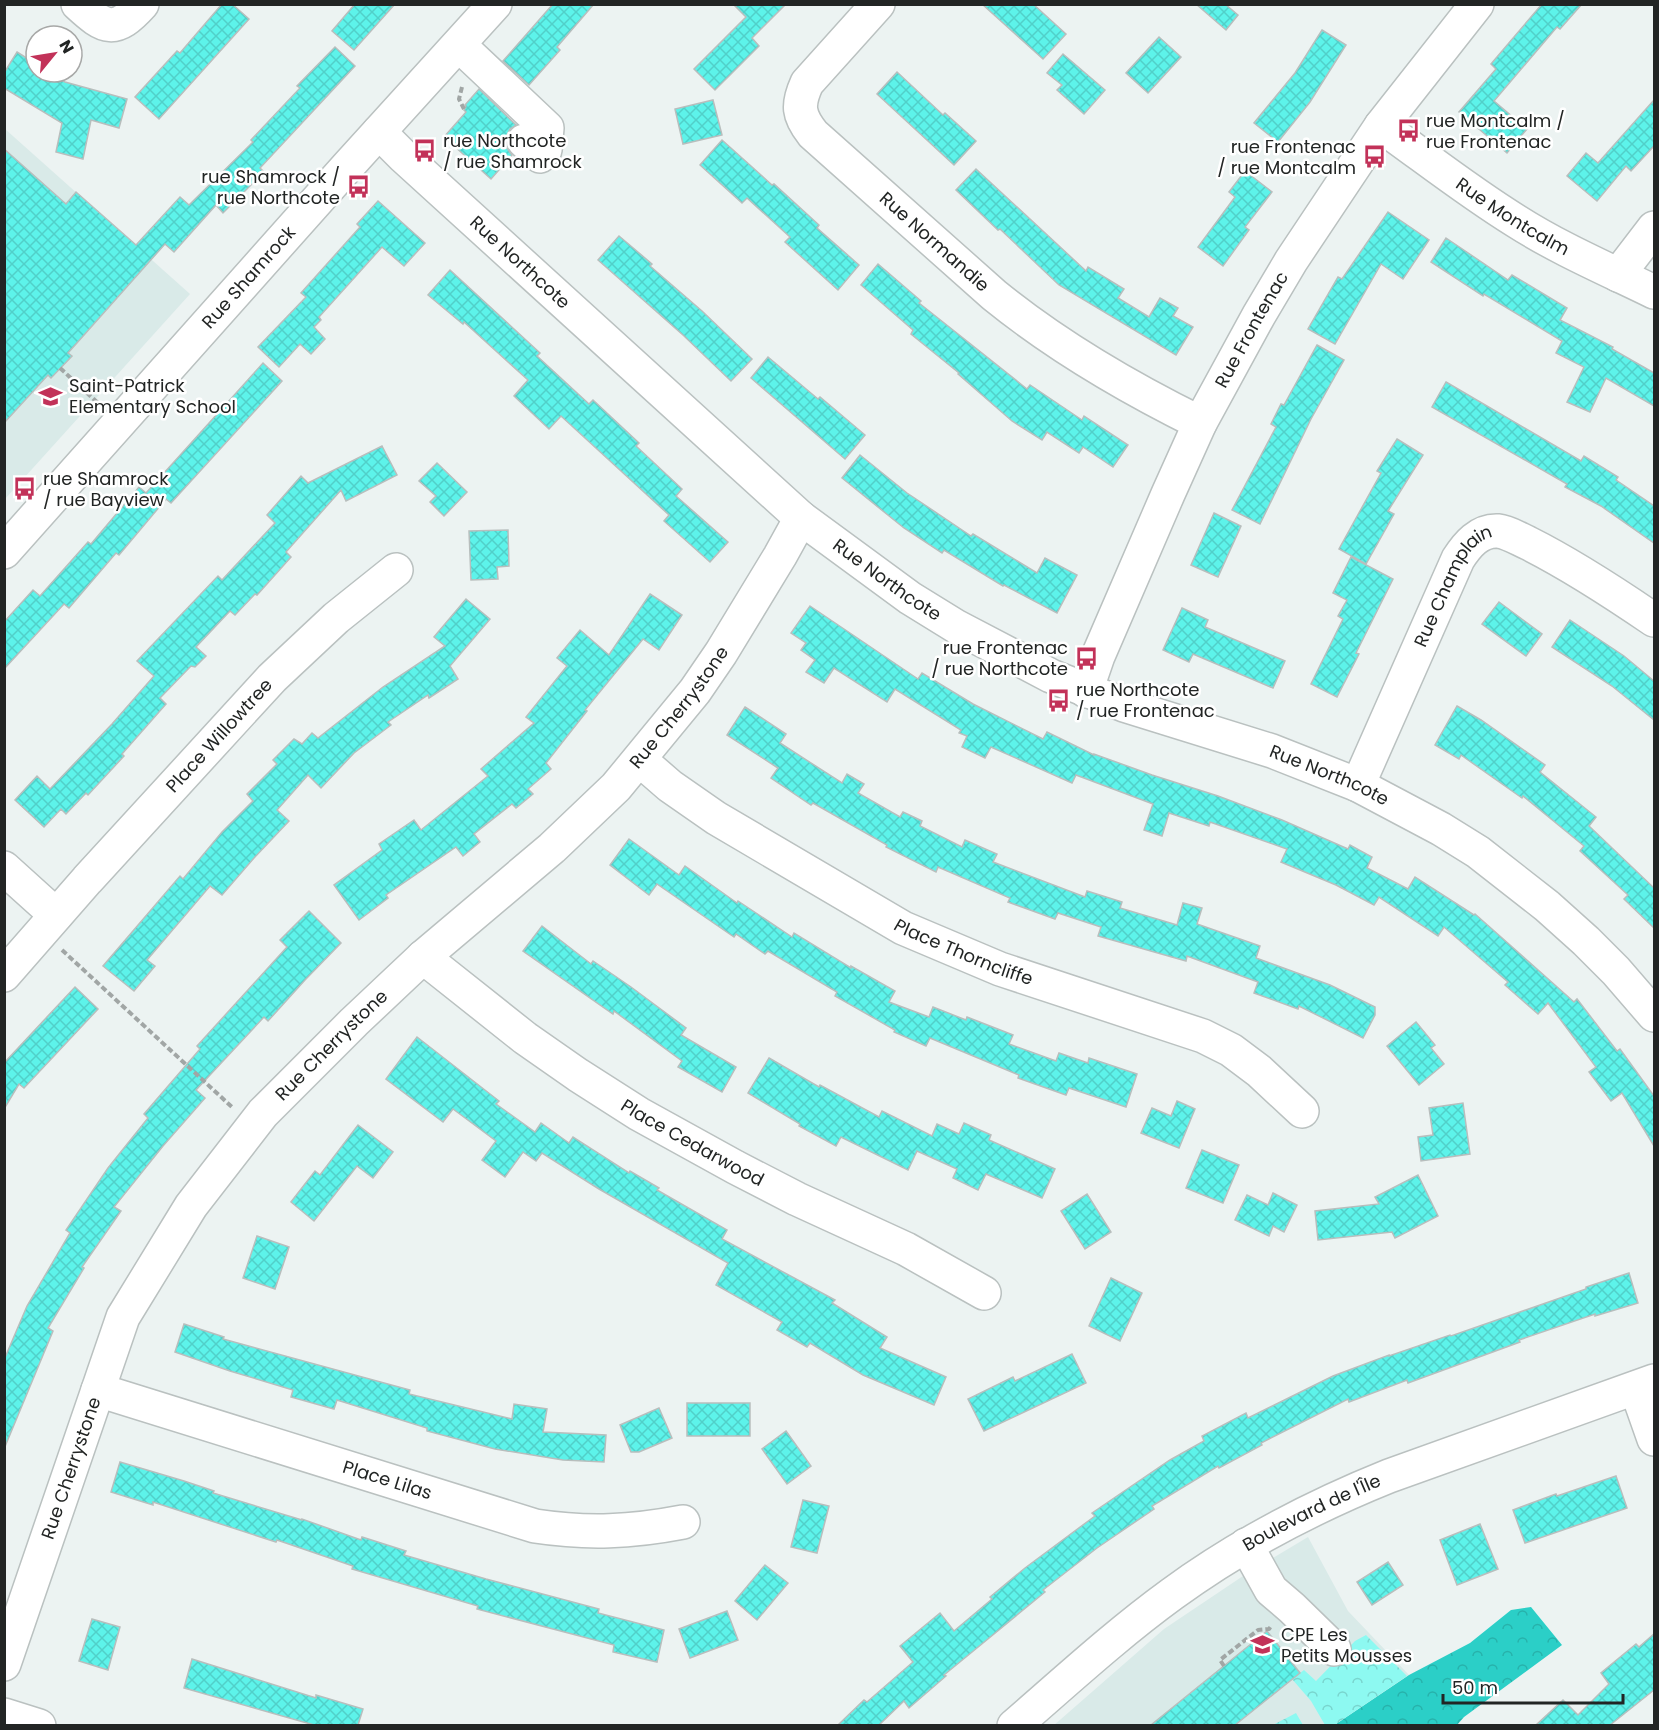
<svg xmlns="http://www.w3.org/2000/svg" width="1659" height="1730" viewBox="0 0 1659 1730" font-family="Poppins,sans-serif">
<defs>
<pattern id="forest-crowns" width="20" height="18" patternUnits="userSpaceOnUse" patternTransform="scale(1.5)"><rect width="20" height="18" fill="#2bcfc7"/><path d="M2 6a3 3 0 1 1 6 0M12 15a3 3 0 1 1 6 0" fill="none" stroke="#26b2ab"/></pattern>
<pattern id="park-crowns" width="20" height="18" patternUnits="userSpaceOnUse" patternTransform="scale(1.5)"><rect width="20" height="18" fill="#8df9f1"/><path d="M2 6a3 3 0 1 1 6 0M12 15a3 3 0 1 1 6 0" fill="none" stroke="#79d5ce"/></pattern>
<pattern id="building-cross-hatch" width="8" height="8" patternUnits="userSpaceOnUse" patternTransform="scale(1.5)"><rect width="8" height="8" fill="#5df3ea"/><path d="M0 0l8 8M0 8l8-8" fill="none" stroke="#51d0c9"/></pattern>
</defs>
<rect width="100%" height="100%" fill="#ecf3f2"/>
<g fill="#d9eae8">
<polygon points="5,129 190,294 5,499"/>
<polygon points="1308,1537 1348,1611 1409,1675 1333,1725 1053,1726 1164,1629 1246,1574"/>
</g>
<polygon fill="url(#forest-crowns)" points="1531,1607 1562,1645 1464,1717 1457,1725 1333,1726 1409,1675 1470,1643 1511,1610"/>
<g fill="url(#park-crowns)">
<polygon points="1366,1635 1407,1676 1333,1726 1325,1725 1311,1701 1292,1679 1304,1670 1316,1681 1355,1641"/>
<path d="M 1296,1713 L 1303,1725 L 1273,1725 C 1277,1723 1292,1715 1296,1713 Z"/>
</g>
<g fill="url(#building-cross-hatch)" stroke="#b8bebd" stroke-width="1.5">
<polygon points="222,4 232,4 249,19 159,119 135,97 177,51 180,53"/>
<polygon points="355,4 395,4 354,50 332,31"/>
<polygon points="553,4 594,4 557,47 560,50 529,85 503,61"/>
<polygon points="733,4 786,4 752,38 759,46 715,90 694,69 746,17"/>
<polygon points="982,4 1033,4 1066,34 1043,59"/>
<polygon points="1196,4 1225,4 1238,15 1226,30"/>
<polygon points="1542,4 1582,4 1560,29 1557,27 1494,101 1527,129 1507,153 1459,112 1496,69 1491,64"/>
<polygon points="1322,30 1346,45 1310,102 1278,142 1254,123 1295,73"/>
<polygon points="1159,37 1181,57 1148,93 1126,73"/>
<polygon points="335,47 355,66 260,168 264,172 223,213 216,205 174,252 165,244 68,353 72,356 51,378 48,375 4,423 4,149 66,204 76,192 136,245 180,197 189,205 253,142 251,140 300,88 297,86"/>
<polygon points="17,52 36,64 36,72 48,72 65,82 127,99 119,128 91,120 83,159 56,152 62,123 4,88 4,73"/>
<polygon points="1063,54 1105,90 1084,114 1057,90 1062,85 1047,73"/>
<polygon points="897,72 943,115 945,113 976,141 954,165 877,94"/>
<polygon points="479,89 516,125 510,129 506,137 506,147 512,155 491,179 444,137 466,112 464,110 466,106 465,105"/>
<polygon points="713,100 722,135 683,144 675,109"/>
<polygon points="1654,100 1654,146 1631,171 1626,166 1597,201 1567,176 1586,153 1598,163"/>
<polygon points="722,140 772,185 774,184 819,225 817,228 859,265 838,290 785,242 790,237 747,198 742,203 700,165"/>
<polygon points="976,169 1086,271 1088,267 1124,289 1118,298 1149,317 1160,298 1178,308 1173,316 1193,327 1176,355 1059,285 1000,229 998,230 956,190"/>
<polygon points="1245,171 1272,192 1245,227 1249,230 1223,266 1198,247 1235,197 1229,192"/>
<polygon points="378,201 425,243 404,266 382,247 319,317 321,320 314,327 325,339 311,354 300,344 279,367 258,347 306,297 301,293 360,227 357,224"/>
<polygon points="1388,212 1429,240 1403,279 1381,264 1335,344 1308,329 1338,277 1342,279"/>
<polygon points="619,236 652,264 650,266 702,311 752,359 731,381 683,335 598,260"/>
<polygon points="1446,238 1508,280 1512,275 1567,308 1560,320 1613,347 1612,349 1654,373 1654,406 1606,378 1590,412 1567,402 1584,367 1556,353 1562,341 1484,294 1483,296 1431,262"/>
<polygon points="878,264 921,301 919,303 1027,389 1030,385 1082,420 1084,416 1128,445 1113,467 1083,447 1079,453 1047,432 1042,440 1012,421 958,374 959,373 911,334 913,330 861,285"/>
<polygon points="450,270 540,353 537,356 589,404 593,400 639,443 636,446 682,489 676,496 728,542 710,562 664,521 669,515 561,416 549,429 514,396 528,380 464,322 463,324 428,295"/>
<polygon points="1317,345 1344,360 1311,419 1260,524 1232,510 1276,427 1271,424 1281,404 1284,405"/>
<polygon points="768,357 818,399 820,397 865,435 845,459 751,378"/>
<polygon points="263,363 282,381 171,503 166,499 119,555 116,553 69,608 64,604 4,669 4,622 33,590 40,596 88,542 91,544 139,487 146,493"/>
<polygon points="1446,382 1581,461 1584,456 1618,477 1616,480 1654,506 1654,543 1601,506 1565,487 1567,484 1432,407"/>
<polygon points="1397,439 1423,455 1388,511 1394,514 1366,564 1339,549 1381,473 1377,471"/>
<polygon points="382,446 397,475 346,501 341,490 286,552 291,557 257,595 255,594 235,615 230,611 196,647 206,656 195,667 191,666 160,698 166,704 122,754 124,756 88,795 86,793 66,814 61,809 44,827 15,800 37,776 50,789 112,724 154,676 137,661 218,576 222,580 275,523 267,515 301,476 308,483"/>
<polygon points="860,455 907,493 971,536 973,534 1037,573 1045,558 1077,575 1057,613 1004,585 1003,586 944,550 942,553 904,528 842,478"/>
<polygon points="437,463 467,492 444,516 430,502 436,496 419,481"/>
<polygon points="1214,513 1241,526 1218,577 1191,565"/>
<polygon points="508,530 509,566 497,567 498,579 471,580 469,531"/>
<polygon points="1351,557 1393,579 1356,653 1359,654 1337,697 1311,684 1343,619 1338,616 1347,600 1333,593"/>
<polygon points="650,594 682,615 659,650 643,639 585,710 587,711 546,763 551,769 528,789 533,794 516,808 512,804 474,834 480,842 463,856 456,847 386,895 388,898 359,920 334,885 382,850 379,844 414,820 421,830 488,776 481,769 534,723 526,717 567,666 557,658 580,630 609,655"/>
<polygon points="466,599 490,619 450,666 458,679 429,698 428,695 388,722 391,725 354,753 321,788 308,775 277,810 289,821 254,858 222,895 210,886 147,960 155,966 134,991 103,966 180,876 183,879 222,832 253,801 247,794 277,764 273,760 294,739 302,744 312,733 318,738 383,687 445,646 434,637"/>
<polygon points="1499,602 1542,634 1526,656 1482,624"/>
<polygon points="810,606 918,679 922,673 973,704 1043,739 1047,732 1094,755 1094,754 1152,775 1218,796 1282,820 1348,849 1350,845 1372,857 1367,868 1408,889 1415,877 1474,915 1475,914 1574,1002 1577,999 1617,1051 1620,1049 1654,1096 1654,1146 1622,1093 1611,1101 1589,1072 1596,1067 1548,1003 1538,1014 1505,985 1508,982 1444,927 1438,936 1379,897 1374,905 1336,885 1281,862 1287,849 1210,822 1209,826 1169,813 1162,836 1144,830 1153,804 1076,775 1072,783 991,747 985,758 962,747 967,736 959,733 961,730 895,689 887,702 834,668 824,683 806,672 815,660 801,650 806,643 791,633"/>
<polygon points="1182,608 1208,620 1205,627 1285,661 1273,688 1193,654 1189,662 1163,650"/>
<polygon points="1570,620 1624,656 1654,681 1654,720 1612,686 1552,647"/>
<polygon points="1457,706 1481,720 1545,765 1540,772 1596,817 1589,826 1654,888 1654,928 1624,899 1628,895 1580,851 1584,846 1523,796 1522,798 1461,755 1459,759 1435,745"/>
<polygon points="745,707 786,734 780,743 842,783 847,774 864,784 858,793 900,817 903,812 922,821 920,826 962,847 965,840 997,854 993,862 1085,897 1087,891 1122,902 1120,908 1177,925 1183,903 1202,908 1197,924 1260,946 1256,958 1330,985 1375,1007 1375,1015 1363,1038 1299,1006 1298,1009 1254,993 1258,982 1187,956 1186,961 1098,936 1101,927 1058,913 1055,919 1008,902 1010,898 938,867 936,872 886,847 887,845 813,803 811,805 771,778 778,768 727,735"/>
<polygon points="629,839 679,875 685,866 737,903 738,901 792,937 794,933 851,968 851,966 895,991 889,1002 929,1017 933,1007 966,1020 967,1017 1013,1035 1009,1044 1056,1061 1059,1053 1088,1063 1089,1058 1137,1074 1126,1107 1069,1088 1066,1095 1018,1078 1019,1075 930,1038 926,1046 894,1032 895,1030 835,996 837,992 768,951 765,954 736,934 734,937 657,884 649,895 610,865"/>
<polygon points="309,911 341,943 305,980 268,1021 264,1017 196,1090 205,1098 163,1146 114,1207 121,1211 82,1267 84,1268 48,1328 53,1331 4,1449 4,1360 27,1306 70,1233 66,1230 108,1168 148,1118 144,1114 200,1049 197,1046 287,947 280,940"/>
<polygon points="542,926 591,964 593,961 631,987 686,1028 681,1035 736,1067 722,1092 678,1067 682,1061 614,1011 613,1014 523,951"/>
<polygon points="75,987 98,1009 24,1088 19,1084 4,1109 4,1063"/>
<polygon points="1416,1022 1435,1045 1431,1048 1444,1064 1419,1085 1387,1046"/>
<polygon points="417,1037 499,1101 496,1104 535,1132 541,1123 569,1143 573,1137 629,1173 630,1171 659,1188 657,1190 727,1230 722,1239 835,1300 832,1303 887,1337 880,1348 946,1377 934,1405 863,1375 810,1343 807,1347 777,1330 782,1322 716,1285 728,1263 599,1189 542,1153 536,1161 523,1152 505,1177 482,1160 496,1141 453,1109 443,1122 386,1079"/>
<polygon points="769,1058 819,1087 820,1085 879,1117 882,1111 932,1136 937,1124 959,1134 964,1123 991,1135 989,1140 1055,1169 1042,1198 986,1174 978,1190 953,1178 957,1169 917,1151 908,1170 841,1137 836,1146 799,1126 800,1124 748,1093"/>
<polygon points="1177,1101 1195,1109 1179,1148 1141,1133 1152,1108 1171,1116"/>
<polygon points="1463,1103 1470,1154 1421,1161 1418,1137 1433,1135 1429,1108"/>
<polygon points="358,1125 393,1152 373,1178 357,1166 314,1221 291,1202 315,1171 320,1175"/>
<polygon points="1202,1150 1239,1165 1223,1203 1186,1188"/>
<polygon points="1418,1175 1438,1216 1395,1238 1392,1232 1318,1240 1315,1211 1379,1204 1375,1197"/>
<polygon points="1273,1193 1297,1205 1284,1232 1273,1226 1269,1236 1235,1220 1247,1195 1268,1205"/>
<polygon points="1087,1194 1111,1232 1085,1249 1061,1211"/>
<polygon points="257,1236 289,1247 275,1289 243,1278"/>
<polygon points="1629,1273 1638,1303 1595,1316 1595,1314 1519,1340 1520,1342 1408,1383 1407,1380 1349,1402 1348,1399 1261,1443 1262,1445 1219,1468 1218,1466 1152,1506 1154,1509 1097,1548 1043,1590 1045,1592 944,1675 946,1676 909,1708 904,1701 879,1725 838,1725 864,1700 867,1702 913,1662 900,1646 940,1613 954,1631 992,1599 990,1597 1025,1568 1095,1516 1092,1513 1170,1460 1204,1441 1202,1436 1246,1413 1248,1418 1333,1376 1389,1355 1389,1356 1450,1335 1451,1336 1586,1289 1586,1287"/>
<polygon points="1111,1278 1142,1293 1120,1341 1089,1326"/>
<polygon points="184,1324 224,1337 223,1339 410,1390 409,1394 512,1419 514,1404 547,1409 543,1432 606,1435 604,1462 563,1460 495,1449 427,1431 427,1428 337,1400 334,1409 291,1397 293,1390 230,1371 175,1352"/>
<polygon points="1072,1354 1086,1383 984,1431 968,1399 1013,1377 1015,1381"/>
<rect x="687" y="1403" width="63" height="33"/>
<polygon points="659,1408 672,1438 639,1452 631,1452 620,1425"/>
<polygon points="786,1431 811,1466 787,1484 762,1449"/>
<polygon points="120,1462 184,1481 214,1491 213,1493 302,1520 302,1519 361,1540 362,1537 406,1551 404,1555 486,1579 599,1609 598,1613 664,1630 657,1662 613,1652 614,1645 477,1609 478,1606 352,1569 353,1566 277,1540 276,1542 153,1502 153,1505 111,1492"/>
<polygon points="1616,1476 1627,1508 1525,1543 1513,1510 1556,1494 1557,1496"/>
<polygon points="803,1500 829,1506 817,1553 791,1547"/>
<polygon points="1480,1524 1498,1569 1457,1585 1440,1540"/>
<polygon points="1388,1562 1403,1585 1372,1605 1357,1582"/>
<polygon points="765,1565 788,1583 757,1620 735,1601"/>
<polygon points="727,1611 738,1640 690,1658 679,1629"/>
<polygon points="92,1619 120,1627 108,1670 79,1661"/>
<polygon points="1267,1631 1300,1673 1235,1725 1151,1725"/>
<polygon points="1654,1634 1654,1690 1610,1725 1536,1725 1563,1700 1578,1715 1609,1684 1601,1673 1636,1644 1639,1647"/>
<polygon points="192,1659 316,1698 316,1695 363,1709 358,1725 314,1725 184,1688"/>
</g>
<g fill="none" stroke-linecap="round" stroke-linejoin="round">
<defs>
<g id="minor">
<path d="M 78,4 C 105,29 115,34 142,4"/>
<path id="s1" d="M 878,4 L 807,83 C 797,105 798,115 813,134 L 994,295 C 1058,347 1127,387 1200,423"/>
<polyline points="459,45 547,128 545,150 540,156 524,141"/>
<path id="s2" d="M 1381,126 C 1426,158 1469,192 1516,221 C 1560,249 1607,269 1654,292"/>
<path id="s3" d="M 379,132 L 404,157 L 801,518 L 910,598 L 957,627 L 1051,676 L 1124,705 L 1272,751 L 1358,785 L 1441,829 L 1478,852 L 1547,906 L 1586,941 L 1616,971 L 1654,1015"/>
<polyline points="1618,275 1654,228"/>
<path id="s4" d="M 4,552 L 347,167 L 495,4"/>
<path id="s5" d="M 1086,691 L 1098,656 L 1168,494 L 1200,423 L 1259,315 L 1291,261 L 1381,126 L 1477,4"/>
<path id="s6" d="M 640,760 L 670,786 L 716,818 L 903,928 L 1000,969 L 1203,1036 L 1231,1050 L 1259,1071 L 1302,1111"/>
<path id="s7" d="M 1358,785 L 1458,559 C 1467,545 1479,530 1498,531 C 1508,532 1519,539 1528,543 C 1572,565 1613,592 1654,620"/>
<polyline points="4,868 56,915"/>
<path id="s8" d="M 423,957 L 525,1038 L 578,1075 L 639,1114 L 735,1167 L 797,1199 L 906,1249 L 984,1293"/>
<path id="s9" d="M 4,975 L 87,880 L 272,678 L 336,618 L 396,570"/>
<polyline points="1636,1388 1654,1439"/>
<path id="s10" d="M 98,1390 L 535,1526 C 588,1534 631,1532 683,1522"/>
<polyline points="1246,1545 1271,1590 1292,1608 1334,1649"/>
<path id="s11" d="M 4,1664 L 123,1317 L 191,1206 L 263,1113 L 354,1022 L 423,957 L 552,848 L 616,787 L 695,691 L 721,653 L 780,556 L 801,518"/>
<polyline points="4,1715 39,1726"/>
<path id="s12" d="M 1014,1726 C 1066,1681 1117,1634 1172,1594 C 1239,1545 1312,1507 1389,1476 L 1654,1381"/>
</g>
</defs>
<use href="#minor" stroke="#bac1c0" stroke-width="36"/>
<g stroke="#a1a6a5" stroke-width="4" stroke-dasharray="6 3" stroke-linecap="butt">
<polyline points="462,87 459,99 464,109"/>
<polyline points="60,368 99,404"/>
<polyline points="62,950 233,1108"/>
<polyline points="1224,1666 1220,1660 1258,1630 1269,1629 1272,1625"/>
</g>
<use href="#minor" stroke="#fff" stroke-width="33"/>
</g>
<defs>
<symbol id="bus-bare" viewBox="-9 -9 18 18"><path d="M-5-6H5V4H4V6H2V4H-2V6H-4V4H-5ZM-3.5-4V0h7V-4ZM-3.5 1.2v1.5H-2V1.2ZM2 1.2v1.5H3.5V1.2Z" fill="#c23259" stroke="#fff" stroke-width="2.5" paint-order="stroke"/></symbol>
<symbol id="school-bare" viewBox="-9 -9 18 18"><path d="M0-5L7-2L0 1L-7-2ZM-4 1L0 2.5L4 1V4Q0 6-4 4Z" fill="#c23259" stroke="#fff" stroke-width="2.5" paint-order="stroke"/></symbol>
</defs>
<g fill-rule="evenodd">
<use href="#bus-bare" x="1392" y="114" width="33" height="33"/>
<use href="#bus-bare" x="408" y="134" width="33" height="33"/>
<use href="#bus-bare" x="1358" y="140" width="33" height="33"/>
<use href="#bus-bare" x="342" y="170" width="33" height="33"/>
<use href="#school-bare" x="34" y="380" width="33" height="33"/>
<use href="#bus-bare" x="8" y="472" width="33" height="33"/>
<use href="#bus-bare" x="1070" y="642" width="33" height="33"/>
<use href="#bus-bare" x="1042" y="684" width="33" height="33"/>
<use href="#school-bare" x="1246" y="1628" width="33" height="33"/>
</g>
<g text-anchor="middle" stroke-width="5" stroke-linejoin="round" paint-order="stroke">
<g font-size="18" fill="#222524" stroke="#fff" text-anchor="start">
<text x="1426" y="127">rue Montcalm /<tspan x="1426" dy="21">rue Frontenac</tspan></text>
<text x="443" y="147">rue Northcote<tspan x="443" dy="21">/ rue Shamrock</tspan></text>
<text x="1356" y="153" text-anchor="end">rue Frontenac<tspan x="1356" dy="21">/ rue Montcalm</tspan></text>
<text x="340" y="183" text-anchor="end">rue Shamrock /<tspan x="340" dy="21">rue Northcote</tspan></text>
<text x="69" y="392">Saint-Patrick<tspan x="69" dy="21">Elementary School</tspan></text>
<text x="43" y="485">rue Shamrock<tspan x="43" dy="21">/ rue Bayview</tspan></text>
<text x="1068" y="654" text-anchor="end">rue Frontenac<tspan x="1068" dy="21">/ rue Northcote</tspan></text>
<text x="1076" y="696">rue Northcote<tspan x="1076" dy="21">/ rue Frontenac</tspan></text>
<text x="1281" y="1641">CPE Les<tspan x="1281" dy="21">Petits Mousses</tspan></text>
</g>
<g font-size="18" fill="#222524" stroke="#fff">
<text dy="6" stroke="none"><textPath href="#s2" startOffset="160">Rue Montcalm</textPath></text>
<text dy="6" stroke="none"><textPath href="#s1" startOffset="324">Rue Normandie</textPath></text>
<text dy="6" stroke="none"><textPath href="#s3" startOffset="192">Rue Northcote</textPath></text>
<text dy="6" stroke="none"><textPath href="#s4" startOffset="368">Rue Shamrock</textPath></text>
<text dy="6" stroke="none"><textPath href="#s5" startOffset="398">Rue Frontenac</textPath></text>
<text dy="6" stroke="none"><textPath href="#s3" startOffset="678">Rue Northcote</textPath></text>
<text dy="6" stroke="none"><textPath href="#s7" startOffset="222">Rue Champlain</textPath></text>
<text dy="6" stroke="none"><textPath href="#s11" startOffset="1197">Rue Cherrystone</textPath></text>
<text dy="6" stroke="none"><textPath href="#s9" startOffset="322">Place Willowtree</textPath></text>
<text dy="6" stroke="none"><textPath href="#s3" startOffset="1164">Rue Northcote</textPath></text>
<text dy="6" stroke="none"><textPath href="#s6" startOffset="378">Place Thorncliffe</textPath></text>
<text dy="6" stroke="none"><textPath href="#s11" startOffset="711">Rue Cherrystone</textPath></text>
<text dy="6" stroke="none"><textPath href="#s8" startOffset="328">Place Cedarwood</textPath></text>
<text dy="6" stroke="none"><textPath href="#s11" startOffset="207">Rue Cherrystone</textPath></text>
<text dy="6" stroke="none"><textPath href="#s10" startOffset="303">Place Lilas</textPath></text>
<text dy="6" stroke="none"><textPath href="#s12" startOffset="368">Boulevard de l'Île</textPath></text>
</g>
</g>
<rect width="1659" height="1730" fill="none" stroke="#222524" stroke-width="12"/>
<g transform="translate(54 54) rotate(60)"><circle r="28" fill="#ffffff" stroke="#a7a8a7" stroke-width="1.5"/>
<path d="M0-4.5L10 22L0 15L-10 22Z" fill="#c23259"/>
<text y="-9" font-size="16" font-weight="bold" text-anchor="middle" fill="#222524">N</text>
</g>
<path d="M1443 1694v9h180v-9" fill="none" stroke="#222524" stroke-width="3"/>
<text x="1452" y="1694" font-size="18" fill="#222524" stroke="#ffffff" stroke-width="4.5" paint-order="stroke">50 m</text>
</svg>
